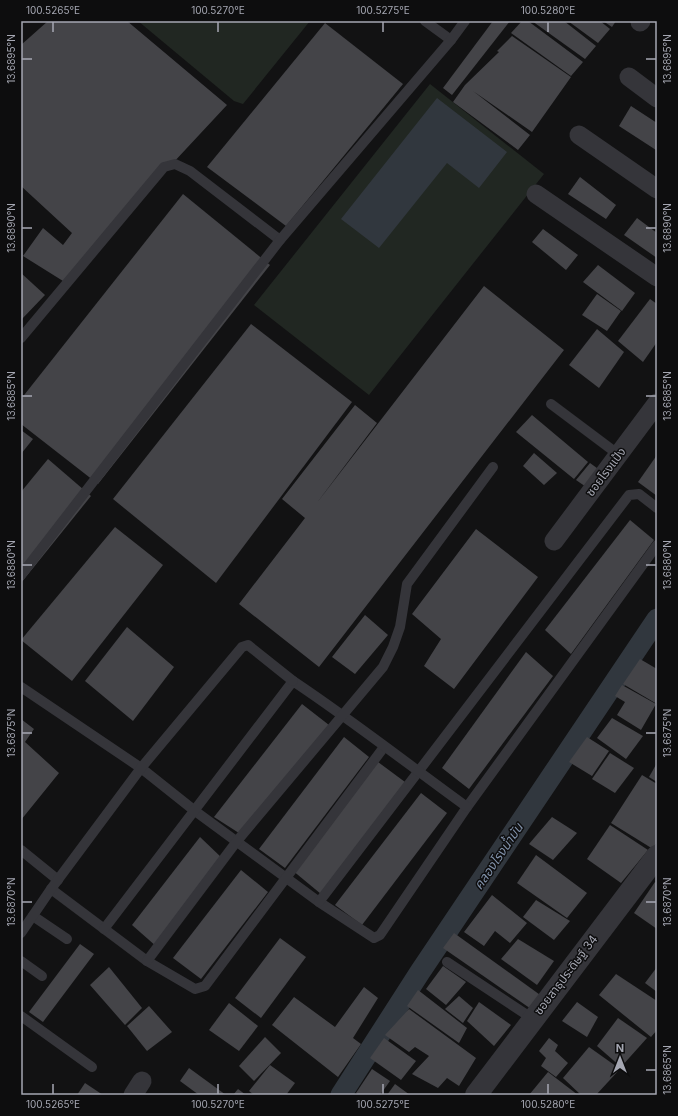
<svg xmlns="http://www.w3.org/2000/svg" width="678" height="1116" viewBox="0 0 678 1116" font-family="Inter,'Noto Sans Thai',sans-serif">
<rect width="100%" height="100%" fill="#121213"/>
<g fill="#212722">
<polygon points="138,21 310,21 243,104 234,101"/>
<polygon points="430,84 544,174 369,395 254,305"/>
</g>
<polygon fill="#31373e" points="437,98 507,152 479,188 447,163 379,248 341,219"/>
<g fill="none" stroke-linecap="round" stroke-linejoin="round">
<polyline stroke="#31373e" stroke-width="21" points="341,1095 420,972 657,619"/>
</g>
<g fill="#444448">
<polygon points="48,21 127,21 227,105 63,281 23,256 43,228 63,245 72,233 21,186 21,45"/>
<polygon points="493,21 510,21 452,95 443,88"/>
<polygon points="522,21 528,21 583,62 571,76 511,33"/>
<polygon points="532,21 564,21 596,46 585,59"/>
<polygon points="568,21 600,21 610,29 598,43"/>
<polygon points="603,21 616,21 612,27"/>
<polygon points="325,23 403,84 286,226 207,167"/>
<polygon points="512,36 571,77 532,132 473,91 530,135 518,150 453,102 465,85 499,52 497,51"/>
<polygon points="631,106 657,123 656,150 619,126"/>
<polygon points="580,177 616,205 606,219 568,194"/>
<polygon points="183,194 270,265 98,484 21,424 21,399"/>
<polygon points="637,218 657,233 657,258 624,235"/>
<polygon points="543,229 578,255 566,270 532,242"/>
<polygon points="598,265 635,293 622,311 583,282"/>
<polygon points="21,273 45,295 21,320"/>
<polygon points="484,286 564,350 319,667 239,604 305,518 282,499 355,405 377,423 316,504"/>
<polygon points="597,294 621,311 607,331 582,315"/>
<polygon points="650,299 657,304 657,342 643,362 618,341"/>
<polygon points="251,324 352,402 216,583 113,499"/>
<polygon points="597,329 624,352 599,388 569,365"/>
<polygon points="532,415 588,462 574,479 516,432"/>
<polygon points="21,430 33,439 21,454"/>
<polygon points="534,453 557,473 544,485 523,466"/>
<polygon points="657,455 657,496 638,482"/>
<polygon points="48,459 91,496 21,583 21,492"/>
<polygon points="590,463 601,471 589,489 576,480"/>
<polygon points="630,520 654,540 571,654 545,630"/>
<polygon points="115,527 163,565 72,681 21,640"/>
<polygon points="476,529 538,577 454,689 424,666 441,639 412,614"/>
<polygon points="365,615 388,635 355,674 332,657"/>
<polygon points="127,627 174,667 133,721 85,681"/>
<polygon points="526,652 553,676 469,789 442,768"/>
<polygon points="640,659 657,669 657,704 623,684"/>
<polygon points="622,685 656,704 641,730 617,715 625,702 615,696"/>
<polygon points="302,704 329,725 242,835 214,817"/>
<polygon points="612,718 643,736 626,759 597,738"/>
<polygon points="21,719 34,729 25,742 59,773 21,820"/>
<polygon points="344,737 369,757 285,868 259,849"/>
<polygon points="587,737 609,751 592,776 569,762"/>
<polygon points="610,753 634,768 615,793 592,779"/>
<polygon points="378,762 405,782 321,894 292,870"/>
<polygon points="657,763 657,782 649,777"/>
<polygon points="642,775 657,784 657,842 653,849 611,823"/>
<polygon points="421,793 447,813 362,925 335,905"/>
<polygon points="552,817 577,833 553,860 529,844"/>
<polygon points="610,825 648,850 621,883 587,859"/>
<polygon points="200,837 223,859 157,947 132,925"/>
<polygon points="536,855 587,893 567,918 517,883"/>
<polygon points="241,870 268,892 201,979 173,958"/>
<polygon points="655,882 657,883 657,929 634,913"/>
<polygon points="492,895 527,923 510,943 495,931 484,946 464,932"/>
<polygon points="536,900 570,921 554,940 523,917"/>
<polygon points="454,933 543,997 534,1011 443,948"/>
<polygon points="280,938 306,957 261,1018 235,998"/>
<polygon points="518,939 554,961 537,985 501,959"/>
<polygon points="80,944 94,954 43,1022 29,1012"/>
<polygon points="443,966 466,982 446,1005 426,989"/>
<polygon points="109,967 142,1008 125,1025 90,985"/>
<polygon points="657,967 657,992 645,983"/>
<polygon points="616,974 657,1001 657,1030 651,1037 599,995"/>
<polygon points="364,987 378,998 353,1038 361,1044 338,1077 272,1025 294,997 335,1027"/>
<polygon points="418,990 467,1028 459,1043 407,1006"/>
<polygon points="459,996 473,1008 463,1023 445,1009"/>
<polygon points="479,1002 511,1025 494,1046 467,1021"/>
<polygon points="577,1002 598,1017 587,1037 562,1021"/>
<polygon points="229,1003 258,1026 239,1051 209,1030"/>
<polygon points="149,1006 172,1032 147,1051 127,1026"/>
<polygon points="409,1009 476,1058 459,1086 447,1078 438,1088 412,1074 429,1056 415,1047 409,1052 385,1035"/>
<polygon points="618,1018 647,1038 621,1067 597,1046"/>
<polygon points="265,1037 281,1053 254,1081 239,1066"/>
<polygon points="384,1038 416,1061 401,1080 370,1058"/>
<polygon points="549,1038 558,1045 555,1051 568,1063 556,1077 541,1066 546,1058 539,1051"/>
<polygon points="589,1047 620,1069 596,1095 581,1095 563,1078"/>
<polygon points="270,1065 295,1083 286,1095 254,1095 249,1091"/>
<polygon points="189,1068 226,1095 199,1095 180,1081"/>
<polygon points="372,1069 390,1081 380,1095 359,1095 356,1093"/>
<polygon points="548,1072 578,1095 529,1095"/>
<polygon points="85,1083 103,1095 77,1095"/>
<polygon points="395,1084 410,1095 387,1095"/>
<polygon points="238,1089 246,1095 233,1095"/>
</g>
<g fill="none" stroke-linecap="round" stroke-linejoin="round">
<g stroke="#35353a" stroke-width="10">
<polyline points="425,21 451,40"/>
<polyline points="21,338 164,167 175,164 190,171 280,240"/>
<polyline points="551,404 619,455"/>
<polyline points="21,575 280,240 451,40 465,21"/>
<polyline points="21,687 141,768 195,811 319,902 374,938 380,935 467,807 657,545"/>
<polyline points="21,850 58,880"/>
<polyline points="51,889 147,961 195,989 205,986 384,747"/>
<polyline points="319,902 629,495 639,494 657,508"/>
<polyline points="33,916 67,939"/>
<path d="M 104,929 L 293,681 C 353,721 409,765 467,807"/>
<polyline points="21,933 51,889 141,768 242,647 248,645 293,681"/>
<polyline points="21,961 42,976"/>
<polyline points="147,961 237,841 383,667 393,647 400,627 407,584 493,467"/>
<polyline points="447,962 533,1019"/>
<polyline points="21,1016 92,1067"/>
</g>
<g stroke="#35353a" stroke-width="19">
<polyline points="640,22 641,21"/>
<polyline points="629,77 657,98"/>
<polyline points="579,135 657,189"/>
<polyline points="536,194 657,277"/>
<polyline points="554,541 657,403"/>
<polyline points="133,1095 142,1081"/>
</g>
<polyline stroke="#35353a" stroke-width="22" points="476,1095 657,856"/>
</g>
<path fill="none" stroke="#a5a7b2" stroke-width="1.5" d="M 53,22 L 53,32M 218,22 L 218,32M 383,22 L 383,32M 548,22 L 548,32M 22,59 L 32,59M 646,59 L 656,59M 22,228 L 32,228M 646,228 L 656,228M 22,396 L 32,396M 646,396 L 656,396M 22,565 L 32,565M 646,565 L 656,565M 22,733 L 32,733M 646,733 L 656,733M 22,902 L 32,902M 646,902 L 656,902M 646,1070 L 656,1070M 53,1084 L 53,1094M 218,1084 L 218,1094M 383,1084 L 383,1094M 548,1084 L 548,1094"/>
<g text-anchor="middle" stroke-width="3" stroke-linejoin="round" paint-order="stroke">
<g font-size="12" fill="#a5a7b2" stroke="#0d0d0e">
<text transform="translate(606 472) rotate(-53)" y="4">ซอยโรงแป้ง</text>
<text transform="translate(566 975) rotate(-53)" y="4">ซอยสาธุประดิษฐ์ 34</text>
</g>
<g font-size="13" font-style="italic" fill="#8091a9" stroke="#0d0d0e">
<text transform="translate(498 856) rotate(-56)" y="5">คลองโรงน้ำมัน</text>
</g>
</g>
<rect width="678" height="1116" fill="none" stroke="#0d0d0e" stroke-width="44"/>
<g transform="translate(620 1058)" stroke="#0d0d0e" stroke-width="3" paint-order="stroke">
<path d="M0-3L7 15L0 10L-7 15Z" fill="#a5a7b2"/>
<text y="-6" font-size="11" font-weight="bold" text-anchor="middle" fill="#a5a7b2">N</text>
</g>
<rect x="22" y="22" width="634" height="1072" fill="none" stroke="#a5a7b2" stroke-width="1.5"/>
<g font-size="10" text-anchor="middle" fill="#a5a7b2">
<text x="53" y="14">100.5265°E</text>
<text x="218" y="14">100.5270°E</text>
<text x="383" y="14">100.5275°E</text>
<text x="548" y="14">100.5280°E</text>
<text transform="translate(11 59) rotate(-90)" y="4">13.6895°N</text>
<text transform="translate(667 59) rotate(-90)" y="4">13.6895°N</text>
<text transform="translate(11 228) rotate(-90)" y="4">13.6890°N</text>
<text transform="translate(667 228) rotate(-90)" y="4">13.6890°N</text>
<text transform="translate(11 396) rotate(-90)" y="4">13.6885°N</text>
<text transform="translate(667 396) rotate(-90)" y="4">13.6885°N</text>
<text transform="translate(11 565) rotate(-90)" y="4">13.6880°N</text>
<text transform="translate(667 565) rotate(-90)" y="4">13.6880°N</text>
<text transform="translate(11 733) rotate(-90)" y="4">13.6875°N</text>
<text transform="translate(667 733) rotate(-90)" y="4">13.6875°N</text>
<text transform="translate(11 902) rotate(-90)" y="4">13.6870°N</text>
<text transform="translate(667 902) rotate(-90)" y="4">13.6870°N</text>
<text transform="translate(667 1070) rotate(-90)" y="4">13.6865°N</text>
<text x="53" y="1108">100.5265°E</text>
<text x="218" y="1108">100.5270°E</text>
<text x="383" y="1108">100.5275°E</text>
<text x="548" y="1108">100.5280°E</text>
</g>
</svg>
